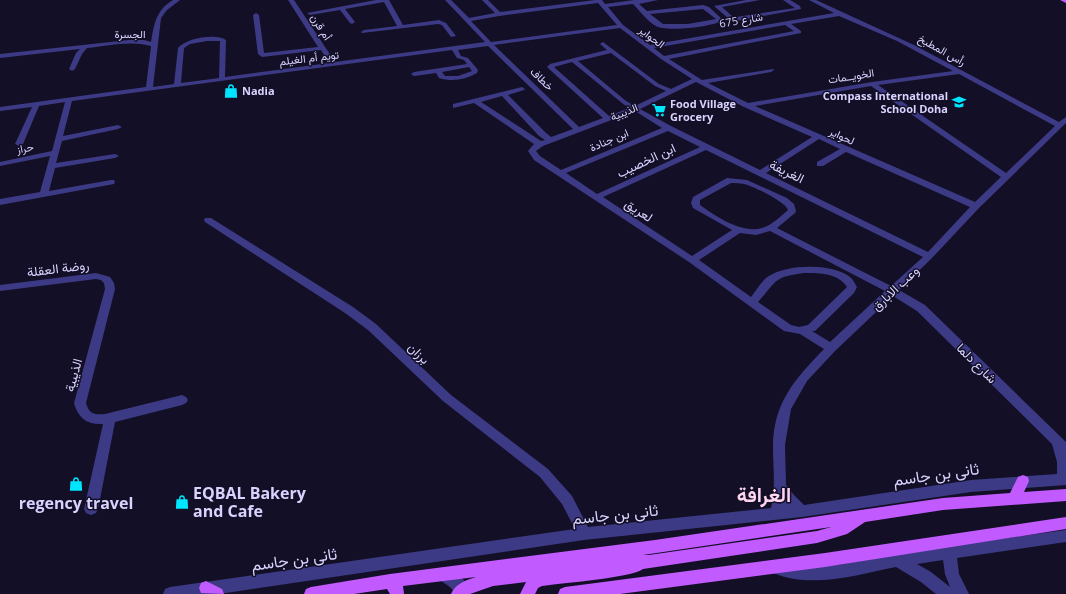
<svg xmlns="http://www.w3.org/2000/svg" width="1066" height="594" viewBox="0 0 1066 594" font-family="'Open Sans',Vazirmatn,sans-serif">
<rect width="100%" height="100%" fill="#130f26"/>
<g fill="none" stroke-linecap="round" stroke-linejoin="round">
<g fill="#3d3a85" fill-rule="evenodd">
<path d="M 173,0 L 180,0 L 167,10 L 161,18 L 153,87 L 174,84 L 178,48 C 186,38 216,33 226,40 L 225,77 L 329,63 L 321,50 L 262,57 L 258,54 L 253,15 L 256,13 L 259,15 L 264,53 L 318,47 L 288,0 L 294,0 L 335,62 L 485,42 L 445,0 L 451,0 L 469,18 L 495,13 L 482,0 L 488,0 L 500,12 L 595,0 L 602,0 L 605,4 L 634,0 L 658,0 L 639,4 L 647,11 L 703,5 L 709,7 L 723,20 C 714,27 666,32 656,26 C 647,21 640,11 633,4 L 608,7 L 623,25 L 650,45 L 834,13 L 809,0 L 816,0 L 914,45 L 1059,122 L 1066,117 L 1066,123 L 979,208 L 932,258 L 899,290 L 925,305 L 1066,442 L 1066,485 L 971,492 L 802,517 L 584,540 L 219,594 L 163,594 L 165,589 L 170,587 L 575,529 L 562,504 L 540,477 L 443,401 L 368,330 L 345,313 L 205,222 L 204,220 L 205,218 L 211,218 L 353,307 L 376,324 L 451,395 L 548,469 L 572,496 L 588,527 L 771,508 C 776,488 773,467 773,447 C 773,403 795,379 824,349 L 800,334 L 784,331 L 689,262 L 534,160 L 528,151 L 534,144 L 474,103 L 453,108 L 453,104 L 522,87 L 525,89 L 524,90 L 508,95 L 545,132 L 551,137 L 573,129 L 488,46 L 458,50 L 461,56 L 468,58 L 478,70 L 477,73 C 465,80 452,82 439,78 L 436,73 L 414,76 L 411,74 L 414,72 L 467,64 L 464,60 L 457,58 L 452,50 L 72,101 L 63,136 L 118,125 L 122,127 L 118,129 L 62,141 L 56,163 L 115,154 L 119,156 L 115,158 L 55,168 L 49,191 L 111,180 L 114,180 L 115,182 L 114,184 L 0,205 L 0,199 L 40,192 L 50,156 L 0,166 L 0,162 L 52,151 L 65,102 L 39,106 L 23,144 L 19,146 L 15,144 L 32,107 L 0,111 L 0,107 L 146,87 L 151,46 C 131,40 107,46 87,48 L 82,54 L 75,69 L 72,71 L 69,69 L 76,53 L 80,49 L 0,58 L 0,54 L 129,40 L 144,40 L 151,42 C 154,24 156,10 173,0 ZM 598,3 L 617,25 L 491,42 L 471,21 L 499,16 ZM 703,9 L 716,19 L 688,24 L 663,24 L 650,14 ZM 839,16 L 897,41 L 953,71 L 872,82 L 748,103 L 708,83 L 771,72 L 774,70 L 773,69 L 702,80 L 669,59 L 801,33 L 801,31 L 791,24 ZM 785,25 L 794,31 L 664,56 L 654,48 ZM 620,28 L 661,59 L 692,79 L 671,89 L 659,84 L 603,42 L 600,44 L 607,50 L 550,64 L 547,67 L 548,68 L 603,118 L 579,127 L 494,45 ZM 207,41 L 220,41 L 219,78 L 181,83 L 184,48 L 190,44 ZM 611,53 L 655,86 L 666,91 L 635,106 L 626,101 L 578,61 ZM 572,62 L 622,103 L 629,108 L 609,116 L 554,67 ZM 469,67 L 472,71 L 458,76 L 445,76 L 442,72 ZM 959,74 L 1055,126 L 1006,173 L 878,85 ZM 696,82 L 744,107 L 812,137 L 760,170 L 671,126 L 640,109 ZM 871,86 L 1001,177 L 975,202 L 755,106 ZM 502,96 L 539,136 L 545,140 L 541,141 L 481,102 ZM 635,111 L 662,128 L 561,170 L 540,156 L 536,151 L 543,146 ZM 668,131 L 700,147 L 597,194 L 566,173 ZM 819,139 L 840,149 L 817,162 L 817,166 L 823,166 L 846,152 L 970,207 L 928,252 L 766,173 ZM 706,150 L 923,257 L 891,286 L 777,228 L 795,213 L 796,211 L 794,204 L 787,198 L 747,180 L 727,178 L 693,197 L 691,203 L 693,208 L 732,230 L 692,256 L 603,197 ZM 731,183 C 736,183 740,183 744,184 C 753,186 786,202 788,210 C 780,217 772,225 762,228 C 742,234 715,216 700,205 L 700,200 ZM 770,231 L 885,291 L 830,342 L 812,331 L 815,331 L 854,293 L 857,287 C 855,284 853,279 850,277 C 833,263 787,264 769,276 C 761,281 757,290 751,297 L 699,260 L 740,233 L 756,235 ZM 804,273 C 820,273 838,273 847,287 L 808,325 L 799,327 L 791,325 L 758,302 C 777,281 773,277 804,273 ZM 893,296 L 917,311 L 1052,444 L 1057,462 L 1057,474 L 971,480 L 804,505 L 794,495 L 786,485 L 785,445 L 791,409 L 807,381 L 835,351 Z"/>
<polygon points="376,0 389,0 403,25 439,20 446,23 456,36 451,37 442,25 438,24 362,33 361,32 364,30 397,26 384,2 345,9 355,22 352,24 350,23 340,10 310,15 307,13"/>
<polygon points="746,0 760,0 722,7 732,16 736,17 795,8 783,0 790,0 800,6 801,9 736,21 728,18 714,6"/>
<path d="M 96,273 L 110,277 L 114,283 L 115,289 L 86,403 C 89,414 94,415 105,414 L 182,395 L 186,397 L 188,400 L 186,403 L 182,405 L 115,422 L 98,509 L 96,513 L 91,515 L 86,513 L 84,509 L 103,424 C 87,425 78,418 74,403 L 105,289 L 104,283 L 101,280 L 96,279 L 0,291 L 0,285 Z"/>
<path d="M 1066,530 L 1066,542 L 957,558 L 959,574 L 969,594 L 936,594 L 921,582 L 896,567 C 856,575 813,589 773,573 L 771,568 L 773,563 L 778,561 L 808,566 L 838,565 L 918,550 ZM 943,560 L 945,574 L 950,587 L 931,572 L 917,564 Z"/>
<path d="M 443,567 L 463,579 L 471,594 L 456,594 C 451,585 440,583 436,574 L 438,569 Z"/>
</g>
<g fill="#c25bff" fill-rule="evenodd">
<polygon points="1060,0 1066,0 1066,3"/>
<path d="M 1023,475 L 1028,477 L 1029,481 L 1024,492 L 1066,489 L 1066,501 L 943,510 L 865,522 L 847,534 L 817,543 L 643,569 C 631,578 562,583 542,586 L 538,588 L 535,594 L 520,594 L 526,582 L 493,586 L 470,594 L 451,594 C 455,584 466,580 476,577 L 403,586 L 404,594 L 390,594 L 387,589 L 354,594 L 304,594 L 306,589 L 311,587 L 390,574 L 655,540 L 943,498 L 1010,493 L 1018,477 ZM 831,527 L 817,531 L 649,555 L 643,555 Z"/>
<polygon points="1066,517 1066,529 825,567 620,594 558,594 560,589 565,587 825,553"/>
<polygon points="206,581 222,589 224,594 201,593 199,588 201,583"/>
</g>
</g>
<defs>
<symbol id="shop-bare" viewBox="-9 -9 18 18"><path d="M-5-2.5h2.3a2.7 3.5 0 0 1 5.4 0H5L5.5 6h-11ZM-1.5-2.5h3a1.5 2.3 0 0 0-3 0Z" fill="#00e5ff" stroke="#130f26" stroke-width="2.5" paint-order="stroke"/></symbol>
<symbol id="school-bare" viewBox="-9 -9 18 18"><path d="M0-5L7-2L0 1L-7-2ZM-4 1L0 2.5L4 1V4Q0 6-4 4Z" fill="#00e5ff" stroke="#130f26" stroke-width="2.5" paint-order="stroke"/></symbol>
<symbol id="supermarket-bare" viewBox="-9 -9 18 18"><path d="M-6-5.5h2.5l.6 2H6L4.5 2H-2.5L-4.4-4H-6ZM-1.5 3.2a1.3 1.3 0 1 0 .1 0ZM3 3.2a1.3 1.3 0 1 0 .1 0Z" fill="#00e5ff" stroke="#130f26" stroke-width="2.5" paint-order="stroke"/></symbol>
</defs>
<g fill-rule="evenodd">
<use href="#shop-bare" x="221" y="81" width="20" height="20"/>
<use href="#school-bare" x="949" y="92" width="20" height="20"/>
<use href="#supermarket-bare" x="649" y="100" width="20" height="20"/>
<use href="#shop-bare" x="66" y="474" width="20" height="20"/>
<use href="#shop-bare" x="172" y="492" width="20" height="20"/>
</g>
<g text-anchor="middle" stroke-width="3" stroke-linejoin="round" paint-order="stroke">
<g font-size="11" fill="#d9d4ff" stroke="#130f26">
<text transform="translate(741 20) rotate(-10)" y="4">شارع 675</text>
<text transform="translate(321 27) rotate(57)" y="4">أم قرن</text>
<text x="130" y="38">الجسرة</text>
<text transform="translate(652 37) rotate(37)" y="4">الحواير</text>
<text transform="translate(942 50) rotate(29)" y="4">رأس المطبخ</text>
<text transform="translate(309 58) rotate(-7)" y="4">تويم أم الغيلم</text>
<text transform="translate(851 76) rotate(-9)" y="4">الخويــمات</text>
<text transform="translate(542 79) rotate(44)" y="4">خطاف</text>
<text transform="translate(624 112) rotate(-22)" y="4">الذيبية</text>
<text transform="translate(842 136) rotate(24)" y="4">لحواير</text>
<text transform="translate(609 140) rotate(-23)" y="4">ابن جنادة</text>
<text transform="translate(25 148) rotate(-11)" y="4">حراز</text>
</g>
<g font-size="11" font-weight="bold" fill="#d9d4ff" stroke="#130f26" text-anchor="start">
<text x="242" y="95">Nadia</text>
<text x="948" y="100" text-anchor="end">Compass International<tspan x="948" dy="13">School Doha</tspan></text>
<text x="670" y="108">Food Village<tspan x="670" dy="13">Grocery</tspan></text>
</g>
<g font-size="13" fill="#d9d4ff" stroke="#130f26">
<text transform="translate(646 160) rotate(-25)" y="5">ابن الخصيب</text>
<text transform="translate(787 171) rotate(26)" y="5">الغريفة</text>
<text transform="translate(639 210) rotate(33)" y="5">لعريق</text>
<text transform="translate(58 268) rotate(-7)" y="5">روضة العقلة</text>
<text transform="translate(895 288) rotate(-43)" y="5">وعب الابارق</text>
<text transform="translate(419 353) rotate(44)" y="5">برزان</text>
<text transform="translate(977 363) rotate(45)" y="5">شارع دلما</text>
<text transform="translate(73 375) rotate(-75)" y="5">الذيبية</text>
</g>
<g font-size="16" fill="#d9d4ff" stroke="#130f26">
<text transform="translate(936 474) rotate(-8)" y="6">ثانى بن جاسم</text>
<text transform="translate(615 514) rotate(-6)" y="6">ثانى بن جاسم</text>
<text transform="translate(294 559) rotate(-8)" y="6">ثانى بن جاسم</text>
</g>
<g font-size="16" font-weight="bold" fill="#d9d4ff" stroke="#130f26" text-anchor="start">
<text x="193" y="499">EQBAL Bakery<tspan x="193" dy="18">and Cafe</tspan></text>
<text x="76" y="509" text-anchor="middle">regency travel</text>
</g>
<g font-size="20" font-weight="bold" fill="#ffd6f0" stroke="#130f26">
<text x="764" y="502">الغرافة</text>
</g>
</g>
</svg>
